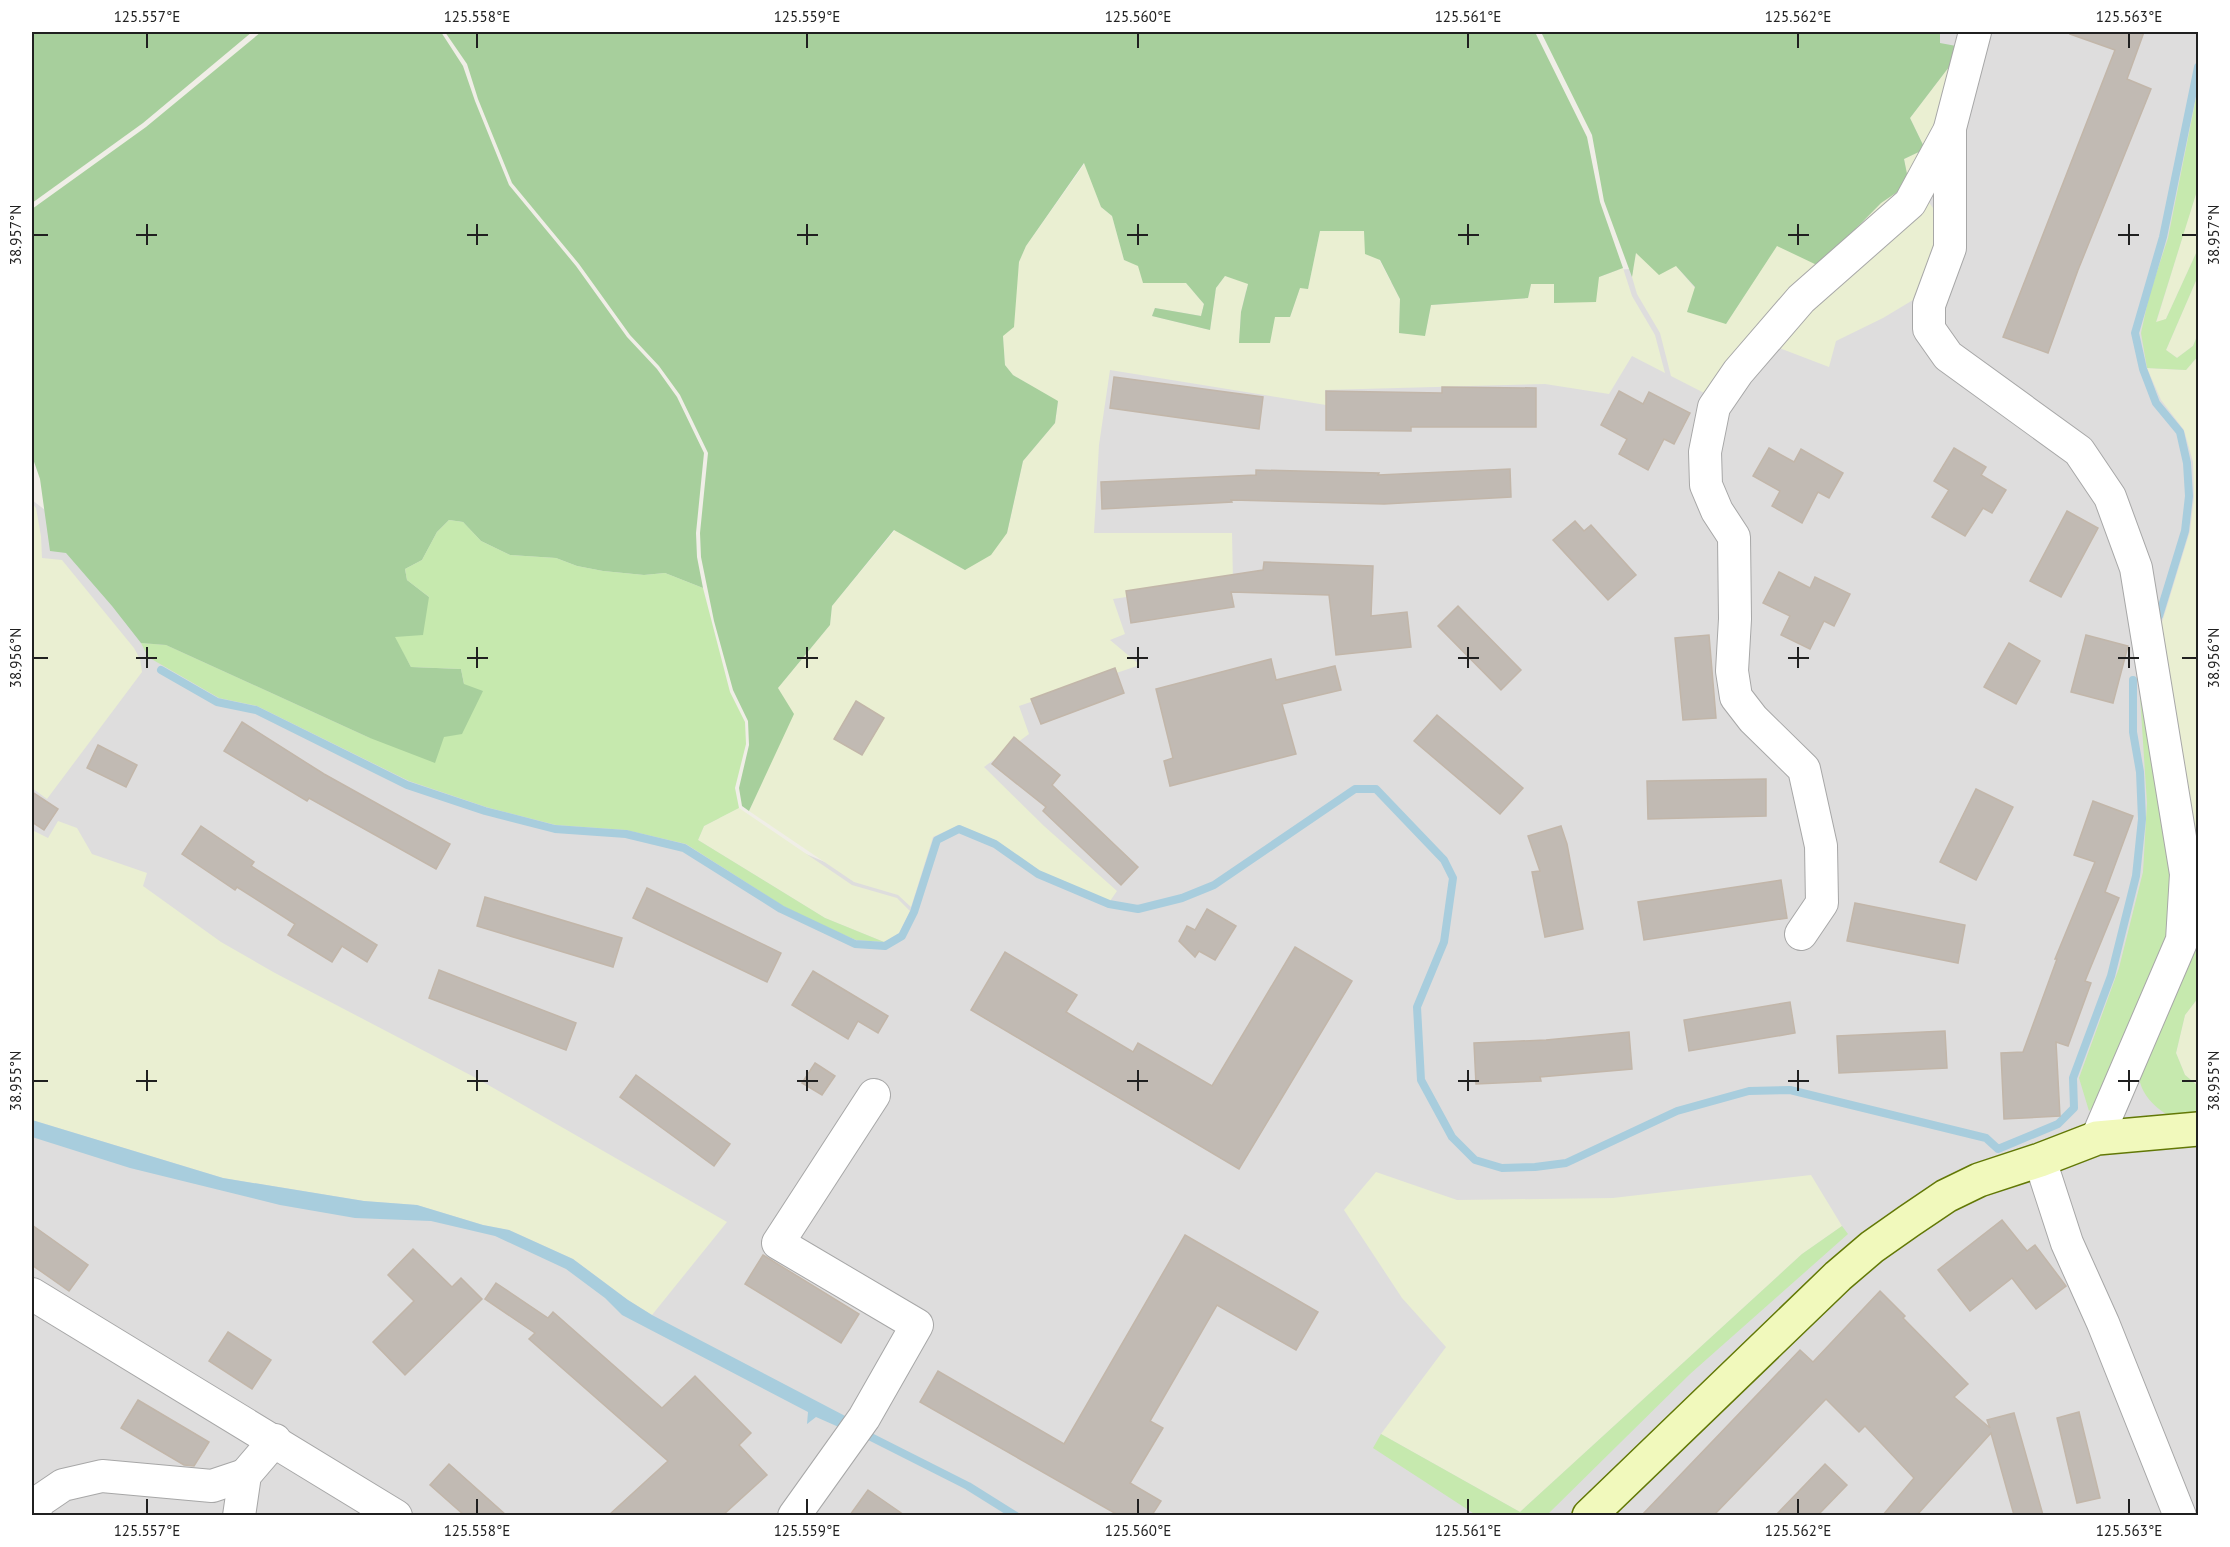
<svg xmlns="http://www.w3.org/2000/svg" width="2230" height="1547" viewBox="0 0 2230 1547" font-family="'PT Sans',sans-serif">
<rect width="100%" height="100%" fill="#f0eee7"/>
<polygon fill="#dedddd" points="1884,32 2198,32 2198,1515 32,1515 32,500 110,560 825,862 1064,301 1823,258"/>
<g fill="#eaefd2">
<polygon points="1952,63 1962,68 1908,198 1712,397 1671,376 1660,333 1637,294 1632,277 1636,253 1676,266 1726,324 1777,245 1820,266 1881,203 1909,184 1904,159 1925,149 1910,118"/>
<polygon points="1085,163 1101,207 1112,216 1124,260 1186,283 1204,304 1201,316 1155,308 1152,316 1210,330 1216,288 1225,276 1248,283 1241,312 1239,343 1275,317 1290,317 1300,287 1308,289 1320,231 1364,231 1400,299 1399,333 1425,335 1431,305 1528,298 1531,284 1554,284 1554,302 1599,277 1623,268 1632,296 1655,335 1665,373 1632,356 1609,394 1545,384 1325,390 1326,405 1110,370 1099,445 1094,533 1232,533 1233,581 1113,599 1125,634 1110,640 1140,665 1019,706 1029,734 984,767 1044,826 1117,891 1110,901 1040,871 997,841 959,825 933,837 911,907 898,895 854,882 749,811 793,714 778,688 830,625 832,606 895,530 965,570 1007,533 1023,461 1055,423 1058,402 1013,375 1005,365 1003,336 1016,292 1019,262 1026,246"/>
<polygon points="2196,193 2198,195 2198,249 2166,319 2156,323"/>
<polygon points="1928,201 1938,215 1937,242 1926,279 1913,300 1883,318 1836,341 1829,367 1777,347 1861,261"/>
<polygon points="2198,276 2198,334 2193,346 2177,358 2166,350"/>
<polygon points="2198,356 2198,862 2156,642 2190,531 2194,497 2193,462 2184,430 2161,400 2147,368 2186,370"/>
<polygon points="32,503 36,508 41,536 42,558 62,560 134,648 140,659 142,672 47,799 32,788"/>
<polygon points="739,808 852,885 897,898 910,911 899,933 884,942 825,918 698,840 704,826"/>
<polygon points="58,821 77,828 92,854 147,873 143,886 221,942 275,973 476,1078 727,1222 652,1315 628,1300 573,1259 509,1230 483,1225 417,1205 364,1201 223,1178 32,1120 32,830 48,838"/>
<polygon points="2198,998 2198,1086 2185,1075 2176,1053 2185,1015"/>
<polygon points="1376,1172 1457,1200 1613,1198 1811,1175 1842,1226 1802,1254 1520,1512 1381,1434 1446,1347 1402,1298 1344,1210"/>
</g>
<g fill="#c6e9ae">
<polygon points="2198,88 2198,195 2196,194 2156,322 2166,319 2198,249 2198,276 2166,350 2177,358 2193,346 2198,334 2198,356 2186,370 2147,368 2141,333 2149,296 2168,238"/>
<polygon points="449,520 463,522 481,541 510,555 556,558 577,566 603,571 644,575 665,573 703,588 730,692 745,722 746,744 735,788 739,808 704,826 698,840 825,918 884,942 856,940 819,924 783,906 686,844 626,830 556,825 486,807 409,781 257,706 219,698 148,657 141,643 166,645 370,738 444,737 464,684 461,669 411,667 394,637 429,597 407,580 405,569 422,560 437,532"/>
<polygon points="2139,681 2181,907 2110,1086 2089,1111 2079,1078 2119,968 2143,872 2147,803"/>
<path d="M 2198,932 L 2198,998 L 2185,1015 L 2176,1053 L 2185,1075 L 2198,1086 L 2198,1116 L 2172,1118 C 2153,1106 2141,1095 2138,1073 Z"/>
<polygon points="1842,1226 1848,1234 1690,1374 1547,1515 1476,1515 1373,1448 1381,1434 1520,1512 1802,1254"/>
</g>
<g fill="#a7cf9c">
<polygon points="32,32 252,32 143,123 32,203"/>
<polygon points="261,32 441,32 463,66 475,101 509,185 576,266 627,337 657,369 677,397 704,453 696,533 697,557 703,588 665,573 644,575 603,571 577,566 556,558 510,555 481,541 463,522 449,520 437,532 422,560 405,569 407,580 429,597 423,635 395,637 411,667 461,669 464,684 483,691 462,734 444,737 435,763 370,738 166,645 141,643 112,606 66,553 50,551 40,479 32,456 32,209 146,127"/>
<polygon points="445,32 1535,32 1587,137 1600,202 1623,268 1599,277 1596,302 1554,303 1554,284 1531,284 1528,298 1431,305 1425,336 1399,333 1400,299 1380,260 1365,254 1364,231 1320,231 1308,289 1300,288 1290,317 1275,317 1270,343 1239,343 1241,312 1248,284 1225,276 1216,288 1210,330 1152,316 1155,308 1201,316 1204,304 1186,283 1143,283 1138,266 1124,260 1112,216 1101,207 1084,163 1026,246 1019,262 1014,327 1003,336 1005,365 1013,375 1058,401 1055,423 1023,461 1007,533 991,555 965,570 894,530 832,606 830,625 778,688 794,714 749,811 742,806 739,788 749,745 748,721 733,690 714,621 701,557 700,533 708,453 680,395 659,366 630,335 579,264 512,183 478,99 467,64"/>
<polygon points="1541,32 1940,32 1940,43 1967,48 1952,63 1910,118 1925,149 1904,159 1909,184 1881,203 1819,266 1777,246 1726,324 1687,312 1695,287 1676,266 1659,275 1636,253 1632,277 1604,201 1592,135"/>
</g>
<polygon fill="#a8cddd" points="32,1120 223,1178 364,1201 417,1205 483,1225 509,1230 573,1259 628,1300 652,1315 849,1418 841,1428 816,1417 807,1424 808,1412 622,1315 605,1298 566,1269 495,1236 431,1221 355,1218 280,1205 130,1168 32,1137"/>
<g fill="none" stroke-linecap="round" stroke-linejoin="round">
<g stroke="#a8cddd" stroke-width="8">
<polyline points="2159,616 2185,531 2189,496 2187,463 2180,432 2156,403 2143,369 2135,333 2163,237 2198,67"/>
<polyline points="161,670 217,702 256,710 407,785 485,811 555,829 626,834 684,848 781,909 855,944 885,946 902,936 914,912 937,840 959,829 995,844 1038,874 1109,904 1138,909 1182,898 1214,885 1355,789 1376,789 1444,860 1453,878 1444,942 1417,1007 1421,1080 1452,1137 1475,1160 1502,1168 1535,1167 1566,1163 1677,1111 1749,1091 1790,1090 1986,1138 1998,1149 2058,1124 2074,1108 2073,1078 2111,976 2136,876 2142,819 2140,772 2133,732 2133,680"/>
<polyline points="861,1432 968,1486 1016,1516"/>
</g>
</g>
<g fill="#c1bab3" stroke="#c2b6a9" stroke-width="1.5">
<polygon points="2071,32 2144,32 2127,79 2151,89 2078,270 2048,353 2003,337 2115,50 2070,34"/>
<polygon points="1114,377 1263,397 1259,429 1110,408"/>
<polygon points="1442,387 1536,388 1536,427 1411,427 1411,431 1326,430 1326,391 1442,393"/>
<polygon points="1619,391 1643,404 1649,392 1690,413 1674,444 1664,439 1648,470 1619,454 1627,439 1601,425"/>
<polygon points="1769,448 1794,462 1801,449 1843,473 1829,498 1818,492 1802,523 1772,506 1780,491 1753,476"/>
<polygon points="1954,448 1986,467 1981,475 2006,490 1992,513 1983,508 1965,536 1932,517 1949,490 1934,481"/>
<polygon points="1510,469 1511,497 1384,504 1231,500 1232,502 1102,509 1101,482 1256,475 1256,470 1379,473 1378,475"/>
<polygon points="2067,511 2098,528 2061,597 2030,581"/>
<polygon points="1575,521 1584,531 1591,525 1636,575 1608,600 1553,540"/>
<polygon points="1264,562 1373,566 1371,616 1407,612 1411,647 1336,655 1329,595 1231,592 1234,607 1131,623 1126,591 1263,570"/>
<polygon points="1779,572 1810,588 1815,577 1850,594 1834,626 1824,621 1810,649 1781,635 1790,616 1763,603"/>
<polygon points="1458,606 1521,670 1501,690 1438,626"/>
<polygon points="1709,635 1716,718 1683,720 1675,638"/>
<polygon points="2086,635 2128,646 2113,703 2071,692"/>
<polygon points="2009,643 2040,661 2016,704 1984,687"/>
<polygon points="1271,659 1276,680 1335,666 1341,690 1282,704 1296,754 1170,786 1164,761 1173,758 1156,689"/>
<polygon points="1115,668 1124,693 1041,724 1031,699"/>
<polygon points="856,701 884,718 862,755 834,739"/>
<polygon points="1437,715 1523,788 1500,814 1414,741"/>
<polygon points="242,722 324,774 450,844 436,869 309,798 307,801 224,751"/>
<polygon points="1014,737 1060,775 1052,785 1138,867 1121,885 1043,811 1046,807 992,764"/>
<polygon points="98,745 137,765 126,787 87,768"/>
<polygon points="1766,779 1766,816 1648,819 1647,781"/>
<polygon points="1976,789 2013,807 1976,880 1940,862"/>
<polygon points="32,792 58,809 44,830 32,822"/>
<polygon points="2093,801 2133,816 2105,892 2119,898 2085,981 2091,983 2068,1046 2056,1042 2060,1116 2004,1119 2001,1053 2023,1052 2057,959 2055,959 2095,862 2074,855"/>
<polygon points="201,826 254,862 251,866 377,945 367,962 342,946 332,962 288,935 295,924 237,887 235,890 182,854"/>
<polygon points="1561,826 1567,844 1583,929 1545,937 1532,872 1540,871 1528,836"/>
<polygon points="1781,880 1787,918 1644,940 1638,902"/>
<polygon points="647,888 781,953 767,982 633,918"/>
<polygon points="485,897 622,938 613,967 477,926"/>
<polygon points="1855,903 1965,925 1958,963 1847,941"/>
<polygon points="1207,909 1236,926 1215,960 1199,951 1195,957 1179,941 1187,926 1195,930"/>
<polygon points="1295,947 1352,981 1239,1169 971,1010 1005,952 1077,995 1066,1012 1133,1052 1138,1043 1212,1086"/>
<polygon points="439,970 576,1023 566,1050 429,998"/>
<polygon points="813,971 888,1016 878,1033 858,1021 848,1039 792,1005"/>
<polygon points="1790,1002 1795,1033 1689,1051 1684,1020"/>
<polygon points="1945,1031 1947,1068 1839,1073 1837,1036"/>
<polygon points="1629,1032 1632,1069 1540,1077 1541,1081 1476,1084 1474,1043 1546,1040"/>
<polygon points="815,1063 835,1076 822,1095 802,1083"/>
<polygon points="636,1075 730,1144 714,1166 620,1097"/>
<polygon points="2002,1220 2027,1251 2035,1245 2066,1286 2036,1309 2012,1278 1970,1311 1938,1270"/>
<polygon points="32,1225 88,1265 69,1291 32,1265"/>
<polygon points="1185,1235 1318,1312 1296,1350 1217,1305 1150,1421 1163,1428 1130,1483 1161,1501 1152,1515 1118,1515 920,1402 938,1371 1064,1444"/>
<polygon points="413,1249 452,1287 461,1278 482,1299 405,1375 373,1342 414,1301 388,1275"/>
<polygon points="763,1255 859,1314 841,1343 745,1284"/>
<polygon points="496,1283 548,1318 553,1312 662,1408 695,1376 751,1433 739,1445 767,1475 723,1515 609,1515 668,1461 529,1339 535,1333 485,1299"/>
<polygon points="1880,1291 1905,1316 1903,1318 1968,1384 1954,1397 1990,1428 1987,1420 2014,1413 2043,1515 2014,1515 1991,1433 1917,1515 1883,1515 1914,1478 1865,1426 1859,1432 1826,1399 1714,1515 1642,1515 1800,1350 1813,1362"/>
<polygon points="228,1332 271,1360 252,1389 209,1361"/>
<polygon points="138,1400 209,1442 194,1466 184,1465 121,1428"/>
<polygon points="2079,1412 2100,1498 2077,1503 2057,1418"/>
<polygon points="449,1464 506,1515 464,1515 430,1485"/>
<polygon points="1825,1464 1847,1485 1818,1515 1776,1515"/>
<polygon points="868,1490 904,1515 850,1515"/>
</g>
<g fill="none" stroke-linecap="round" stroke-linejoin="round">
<defs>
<g id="street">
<polyline points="1975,32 1950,128 1950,248 1929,305 1929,329 1948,356 2079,451 2110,497 2136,568 2186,874 2182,940 2097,1138"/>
<polyline points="1801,934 1822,903 1821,846 1804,769 1753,719 1736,697 1732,671 1735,619 1734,537 1717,511 1706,485 1705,452 1714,407 1738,372 1801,299 1910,203 1948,133"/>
<polyline points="2040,1160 2067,1243 2103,1323 2180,1516"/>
<polyline points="32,1294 396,1516"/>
<polyline points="34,1516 38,1502 63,1485 102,1476 212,1486 245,1475"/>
<polyline points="239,1516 245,1475 275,1440"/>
<polyline points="794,1516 864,1418 917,1325 778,1243 874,1095"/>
</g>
<polyline id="secondary" points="1589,1516 1838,1276 1872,1247 1909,1221 1946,1196 1979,1180 2040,1160 2097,1138 2198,1129"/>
</defs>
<use href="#street" stroke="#a7a7a7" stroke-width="34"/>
<use href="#secondary" stroke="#627806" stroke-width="36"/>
<use href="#street" stroke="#fff" stroke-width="32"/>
<use href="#secondary" stroke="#f1f9bc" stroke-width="33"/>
</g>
<path fill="none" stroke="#202020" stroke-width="2" d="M 147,33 L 147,48M 477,33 L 477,48M 807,33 L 807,48M 1138,33 L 1138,48M 1468,33 L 1468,48M 1798,33 L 1798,48M 2129,33 L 2129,48M 147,224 L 147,245M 477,224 L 477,245M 807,224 L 807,245M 1138,224 L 1138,245M 1468,224 L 1468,245M 1798,224 L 1798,245M 2129,224 L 2129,245M 33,235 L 48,235M 136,235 L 157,235M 467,235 L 488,235M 797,235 L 818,235M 1127,235 L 1148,235M 1458,235 L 1479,235M 1788,235 L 1809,235M 2118,235 L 2139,235M 2182,235 L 2197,235M 147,647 L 147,668M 477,647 L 477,668M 807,647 L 807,668M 1138,647 L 1138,668M 1468,647 L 1468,668M 1798,647 L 1798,668M 2129,647 L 2129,668M 33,658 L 48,658M 136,658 L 157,658M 467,658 L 488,658M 797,658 L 818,658M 1127,658 L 1148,658M 1458,658 L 1479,658M 1788,658 L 1809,658M 2118,658 L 2139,658M 2182,658 L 2197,658M 147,1070 L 147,1091M 477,1070 L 477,1091M 807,1070 L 807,1091M 1138,1070 L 1138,1091M 1468,1070 L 1468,1091M 1798,1070 L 1798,1091M 2129,1070 L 2129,1091M 33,1081 L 48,1081M 136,1081 L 157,1081M 467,1081 L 488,1081M 797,1081 L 818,1081M 1127,1081 L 1148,1081M 1458,1081 L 1479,1081M 1788,1081 L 1809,1081M 2118,1081 L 2139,1081M 2182,1081 L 2197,1081M 147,1499 L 147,1514M 477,1499 L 477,1514M 807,1499 L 807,1514M 1138,1499 L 1138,1514M 1468,1499 L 1468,1514M 1798,1499 L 1798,1514M 2129,1499 L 2129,1514"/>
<rect width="2230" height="1547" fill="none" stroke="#ffffff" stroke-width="66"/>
<rect x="33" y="33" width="2164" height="1481" fill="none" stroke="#202020" stroke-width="2"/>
<g font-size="15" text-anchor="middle" fill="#202020">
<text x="147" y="22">125.557°E</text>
<text x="477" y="22">125.558°E</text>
<text x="807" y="22">125.559°E</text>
<text x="1138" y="22">125.560°E</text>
<text x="1468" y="22">125.561°E</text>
<text x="1798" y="22">125.562°E</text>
<text x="2129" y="22">125.563°E</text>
<text transform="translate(16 235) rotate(-90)" y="5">38.957°N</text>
<text transform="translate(2214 235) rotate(-90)" y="5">38.957°N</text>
<text transform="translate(16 658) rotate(-90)" y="5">38.956°N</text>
<text transform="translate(2214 658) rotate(-90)" y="5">38.956°N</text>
<text transform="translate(16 1081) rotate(-90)" y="5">38.955°N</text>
<text transform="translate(2214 1081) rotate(-90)" y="5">38.955°N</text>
<text x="147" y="1536">125.557°E</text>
<text x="477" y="1536">125.558°E</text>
<text x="807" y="1536">125.559°E</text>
<text x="1138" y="1536">125.560°E</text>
<text x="1468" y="1536">125.561°E</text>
<text x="1798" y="1536">125.562°E</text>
<text x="2129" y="1536">125.563°E</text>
</g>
</svg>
